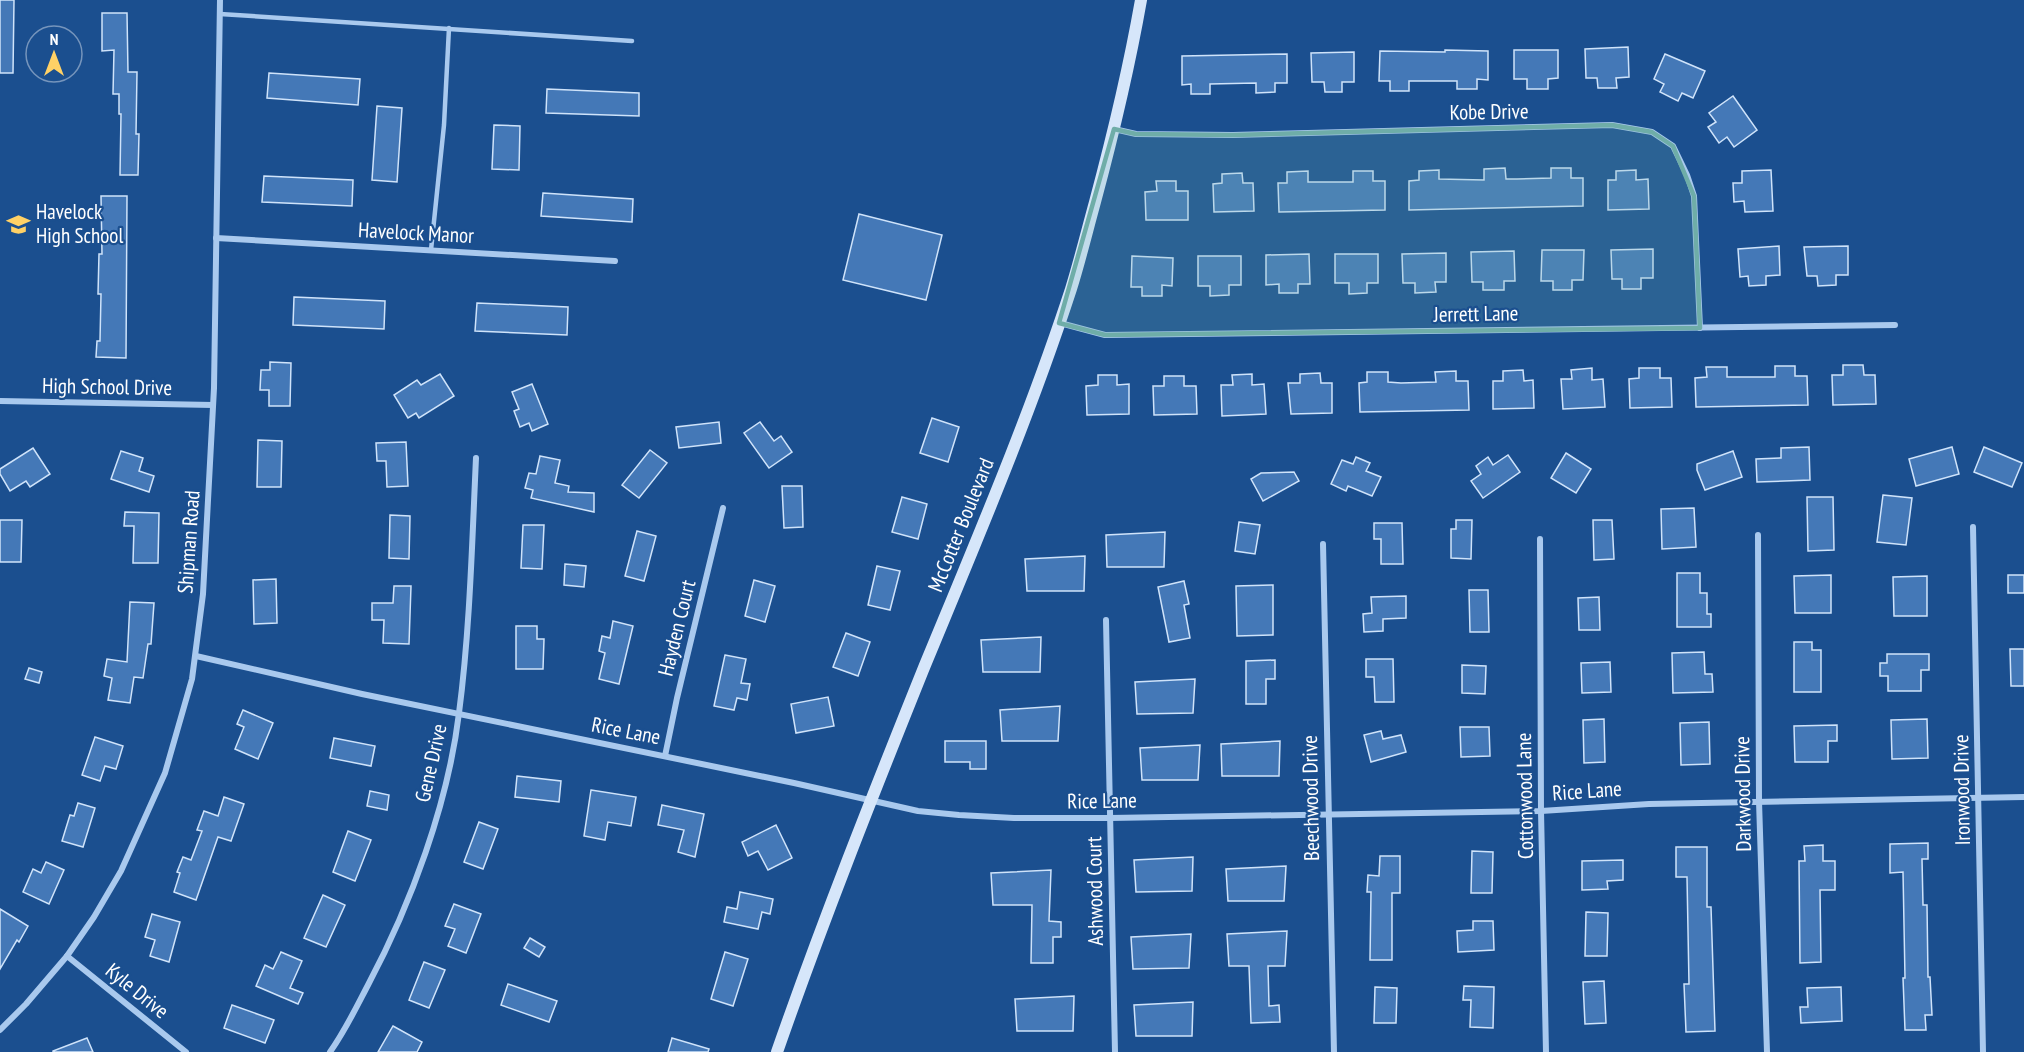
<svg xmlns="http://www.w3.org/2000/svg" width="2024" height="1052" viewBox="0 0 2024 1052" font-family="'PT Sans Narrow',sans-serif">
<rect width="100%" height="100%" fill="#1b4f8f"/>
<g fill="#4478b7" stroke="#cfe3fa" stroke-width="1.5">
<polygon points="0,0 14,0 13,73 0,73"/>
<polygon points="102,13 127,13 128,72 137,72 136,134 139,134 138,175 120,175 121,114 119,114 119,94 113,94 114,50 102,51"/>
<polygon points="1628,47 1629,77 1616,78 1617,88 1598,88 1597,78 1586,78 1585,49"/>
<polygon points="1445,50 1488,51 1488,80 1477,79 1477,89 1457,89 1457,81 1409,81 1409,91 1390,91 1390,81 1379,81 1380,51 1445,52"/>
<polygon points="1514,50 1558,50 1558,78 1548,79 1548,89 1527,89 1527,79 1514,79"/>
<polygon points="1354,52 1354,82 1342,82 1342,92 1325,92 1324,82 1312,82 1311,53"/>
<polygon points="1287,54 1287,83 1275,83 1275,92 1256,93 1256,83 1210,84 1210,94 1191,94 1191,84 1182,85 1182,56"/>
<polygon points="1665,54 1705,71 1693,98 1682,93 1678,101 1660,92 1664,84 1654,79"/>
<polygon points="269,73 360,79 358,105 267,98"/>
<polygon points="547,89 639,93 639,116 546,113"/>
<polygon points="1733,96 1757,130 1734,147 1727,137 1719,143 1708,127 1716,122 1709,113"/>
<polygon points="377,106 402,108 397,182 372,180"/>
<polygon points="494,125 520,126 519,170 492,169"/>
<polygon points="1505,168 1506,179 1517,179 1551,178 1551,168 1571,168 1571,178 1583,178 1583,206 1409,210 1409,181 1419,180 1419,171 1439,170 1439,179 1484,180 1484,169"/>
<polygon points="1636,170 1636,180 1648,179 1649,209 1608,210 1608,180 1616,180 1616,171"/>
<polygon points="1771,170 1773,211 1745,212 1744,201 1734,202 1733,183 1742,183 1742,171"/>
<polygon points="1308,171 1308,182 1353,182 1353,171 1373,171 1373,181 1385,181 1385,210 1279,212 1278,183 1287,183 1287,172"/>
<polygon points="1242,173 1243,183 1253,183 1254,211 1214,212 1213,184 1222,183 1222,174"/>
<polygon points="264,176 353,180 352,206 262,202"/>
<polygon points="1156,181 1176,181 1176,191 1188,191 1188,220 1146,220 1145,192 1157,191"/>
<polygon points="543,193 633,199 632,222 541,216"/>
<polygon points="101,196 127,196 126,358 96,357 97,341 100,341 101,294 98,294 99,254 102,254"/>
<polygon points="859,214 942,235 926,300 843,280"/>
<polygon points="1779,246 1780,275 1766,276 1766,285 1749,286 1748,276 1740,277 1738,249"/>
<polygon points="1848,246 1848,275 1836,275 1836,285 1818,286 1817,276 1807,276 1804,247"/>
<polygon points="1653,249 1653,278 1641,278 1641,289 1622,289 1622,279 1612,279 1611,250"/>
<polygon points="1542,250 1584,250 1583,280 1572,280 1572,290 1553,290 1553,281 1541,281"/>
<polygon points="1514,251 1515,281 1504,281 1504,290 1483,290 1483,282 1472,282 1471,252"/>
<polygon points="1446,253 1446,282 1435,282 1436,292 1415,293 1415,283 1403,283 1402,254"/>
<polygon points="1309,254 1310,284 1298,284 1298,293 1279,293 1279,284 1266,285 1266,255"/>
<polygon points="1335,254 1378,254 1378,283 1367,283 1367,293 1349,294 1349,283 1335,283"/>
<polygon points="1132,256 1173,258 1172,286 1162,285 1162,296 1142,296 1142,287 1131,287"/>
<polygon points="1198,256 1241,256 1241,285 1229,285 1229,295 1210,296 1210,286 1198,286"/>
<polygon points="294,297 385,301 384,329 293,325"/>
<polygon points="477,303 568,307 567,335 475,331"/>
<polygon points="270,362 291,363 290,406 269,406 269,390 260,390 261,370 270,370"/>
<polygon points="1843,365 1863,365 1864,375 1875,375 1876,404 1833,405 1832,375 1843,375"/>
<polygon points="1775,366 1795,366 1795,376 1807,376 1808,405 1696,407 1695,378 1707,377 1706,367 1727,367 1727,377 1775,377"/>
<polygon points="1592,368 1592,380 1603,379 1605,407 1563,409 1561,379 1572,379 1571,370"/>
<polygon points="1639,368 1660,368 1660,378 1671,378 1672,407 1630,408 1629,379 1639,378"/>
<polygon points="1523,370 1524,381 1533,380 1534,408 1493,409 1493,381 1503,381 1503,371"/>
<polygon points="1456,371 1456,381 1468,381 1469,410 1360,412 1359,383 1367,382 1367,372 1388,372 1388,382 1401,383 1436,382 1435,372"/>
<polygon points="1320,373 1321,383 1332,383 1332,413 1291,414 1288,383 1300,383 1300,374"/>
<polygon points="440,374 454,396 419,418 416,413 408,418 394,395 417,380 421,385"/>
<polygon points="1252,374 1252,385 1264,384 1266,414 1222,416 1221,385 1233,385 1232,375"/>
<polygon points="1098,375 1117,375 1117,385 1129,384 1129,414 1087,415 1086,386 1098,385"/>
<polygon points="1164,376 1184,376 1184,386 1196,386 1197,414 1154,415 1153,386 1164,386"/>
<polygon points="532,384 548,424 532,431 529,423 520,427 514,411 519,409 512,392"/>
<polygon points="932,418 959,427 948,462 920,453"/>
<polygon points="719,422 721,443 679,448 676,427"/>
<polygon points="760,422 774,441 781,436 792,452 769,468 744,433"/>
<polygon points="258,440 282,441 281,487 257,487"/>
<polygon points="406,442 408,486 387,487 386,461 377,461 376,443"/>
<polygon points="1809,447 1810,480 1757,482 1756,459 1781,458 1781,448"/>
<polygon points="1952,447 1959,474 1916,486 1909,459"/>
<polygon points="1984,447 2022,463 2012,487 1974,472"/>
<polygon points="33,448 50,474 30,487 26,481 10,491 0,474 0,469"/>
<polygon points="650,450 667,463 639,498 622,485"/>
<polygon points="121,451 143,458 139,471 154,476 149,492 111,479"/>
<polygon points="1733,451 1742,477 1705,490 1697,470 1697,464"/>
<polygon points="1566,453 1591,469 1576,493 1551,478"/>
<polygon points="1508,455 1520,472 1483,498 1471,481 1481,474 1476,466 1488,457 1493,465"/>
<polygon points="540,456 560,460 555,483 569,486 568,492 594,493 594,512 531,498 533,490 525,488 529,473 536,474"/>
<polygon points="1356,457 1370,463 1366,471 1381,477 1372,496 1348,486 1346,491 1331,484 1342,460 1353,464"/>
<polygon points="1294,472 1299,481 1263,501 1251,479 1261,473"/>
<polygon points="782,486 802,486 803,527 784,528"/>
<polygon points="1883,495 1912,498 1906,545 1877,542"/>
<polygon points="902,497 927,504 918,539 892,532"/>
<polygon points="1807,497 1833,497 1834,550 1808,551"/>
<polygon points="1694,508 1696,547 1662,549 1661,509"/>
<polygon points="125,512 159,513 158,563 133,563 134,526 124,526"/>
<polygon points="390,515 410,516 409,559 389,558"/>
<polygon points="0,520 22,520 21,562 0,562"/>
<polygon points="1456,520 1472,520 1471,559 1451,558 1451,529 1456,529"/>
<polygon points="1593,520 1612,520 1614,559 1594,560"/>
<polygon points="1239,522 1260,525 1255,554 1235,551"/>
<polygon points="1374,523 1402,523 1403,564 1381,564 1381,539 1374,539"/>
<polygon points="523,525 544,525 542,569 521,568"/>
<polygon points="637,531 656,536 644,581 625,576"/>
<polygon points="1165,532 1164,567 1107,567 1106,535"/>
<polygon points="1085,556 1084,591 1027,591 1025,559"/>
<polygon points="565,564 586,566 584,587 564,585"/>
<polygon points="877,566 900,571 890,610 868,605"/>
<polygon points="1677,573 1700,573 1700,593 1707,593 1707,614 1711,614 1711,627 1677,627"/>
<polygon points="1831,575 1831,613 1795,613 1794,576"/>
<rect x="2008" y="575" width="16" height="18"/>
<polygon points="1927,576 1927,616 1894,616 1893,577"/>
<polygon points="276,579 277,623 254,624 253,580"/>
<polygon points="754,580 775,586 765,622 745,616"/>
<polygon points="1184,581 1189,604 1184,605 1190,638 1169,642 1158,587"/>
<polygon points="1273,585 1273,635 1237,636 1236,586"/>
<polygon points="394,586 411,586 409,644 383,643 384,620 372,620 372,603 393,603"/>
<polygon points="1469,590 1488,590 1489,632 1470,632"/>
<polygon points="1406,596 1406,618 1383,619 1383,631 1364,632 1363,614 1372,613 1371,597"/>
<polygon points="1599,597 1600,630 1579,630 1578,598"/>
<polygon points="130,602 154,603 151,644 148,644 143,678 134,677 130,703 108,700 112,678 104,676 107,659 127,662"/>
<polygon points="613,621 633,626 619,684 599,679 605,653 599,651 602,636 610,638"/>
<polygon points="516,626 537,626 537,639 544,639 543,669 516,669"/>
<polygon points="846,633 870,642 858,676 833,667"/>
<polygon points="1041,637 1040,672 983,672 981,640"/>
<polygon points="1794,642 1812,642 1812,650 1821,650 1821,692 1794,692"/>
<polygon points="2010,649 2024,649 2024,686 2011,686"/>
<polygon points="1704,652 1705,674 1712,674 1713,692 1673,693 1672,653"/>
<polygon points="1887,654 1929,654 1929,670 1921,670 1921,691 1888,691 1888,676 1880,676 1880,663 1887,663"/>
<polygon points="725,655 746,659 741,683 750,684 747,700 737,698 734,710 714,706"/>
<polygon points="1366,659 1393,659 1394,702 1375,702 1374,677 1366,677"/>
<polygon points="1275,660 1275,679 1266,679 1266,704 1246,704 1246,661"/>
<polygon points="1610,662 1611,692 1582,693 1581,663"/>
<polygon points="1462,665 1486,666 1485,694 1462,693"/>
<polygon points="29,668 42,672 39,683 25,679"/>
<polygon points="1195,679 1193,713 1137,714 1135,682"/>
<polygon points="828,697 834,726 796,733 791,704"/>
<polygon points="1060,706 1058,741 1002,741 1000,710"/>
<polygon points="243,710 273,723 258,759 235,749 244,727 237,724"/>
<polygon points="1604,719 1605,762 1584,763 1583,720"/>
<polygon points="1927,719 1928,758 1892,759 1891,720"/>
<polygon points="1709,722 1710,764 1681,765 1680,723"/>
<polygon points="1837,725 1837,741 1828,741 1828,762 1795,762 1794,726"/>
<polygon points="1460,727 1489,727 1490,756 1461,757"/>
<polygon points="1381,731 1383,739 1401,735 1406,752 1371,762 1364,735"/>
<polygon points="95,737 123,746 116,769 105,766 100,781 82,775"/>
<polygon points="334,738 375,746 371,766 330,758"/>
<polygon points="945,741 986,741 986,769 970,769 970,762 945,762"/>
<polygon points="1280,741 1279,776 1222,776 1221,744"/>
<polygon points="1200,745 1198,780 1142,780 1140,748"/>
<polygon points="517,776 561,781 559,802 515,797"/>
<polygon points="591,790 636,797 631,826 608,822 605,840 584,836"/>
<polygon points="370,791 389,795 387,810 367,806"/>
<polygon points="224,797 244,804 231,841 218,837 196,900 174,892 180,873 177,872 183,857 191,860 202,831 197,830 204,811 218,816"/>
<polygon points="78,803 95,808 83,847 62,841 70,815 74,816"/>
<polygon points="662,805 704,814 695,857 678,852 684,830 658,825"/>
<polygon points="479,822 498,829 483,869 464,862"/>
<polygon points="776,825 792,858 768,870 758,851 748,856 742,842"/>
<polygon points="348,831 371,840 355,881 333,872"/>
<polygon points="1928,843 1928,859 1922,859 1923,905 1927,905 1928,977 1930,977 1932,1015 1925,1015 1926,1030 1905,1030 1903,978 1905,978 1903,872 1890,873 1890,844"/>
<polygon points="1823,845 1823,861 1835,861 1835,890 1820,890 1821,962 1800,963 1799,861 1805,861 1804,846"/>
<polygon points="1676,847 1707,847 1707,907 1711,907 1715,1031 1686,1032 1684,984 1689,984 1687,877 1676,877"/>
<polygon points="1472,851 1493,852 1492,893 1471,893"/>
<polygon points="1380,856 1400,856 1400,893 1392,893 1392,960 1370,960 1371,892 1367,892 1368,875 1379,876"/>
<polygon points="1193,857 1192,891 1136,892 1134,860"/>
<polygon points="1623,860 1623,880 1607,881 1608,889 1582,890 1582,861"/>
<polygon points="46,862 64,870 49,904 23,892 33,869 41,873"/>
<polygon points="1286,866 1284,901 1228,901 1226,869"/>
<polygon points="1051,870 1049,921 1061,922 1061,937 1053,937 1053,963 1031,963 1032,905 993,905 991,873"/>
<polygon points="740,892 773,899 770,914 762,912 758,929 724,922 727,907 737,909"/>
<polygon points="323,895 345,905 326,947 304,938"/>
<polygon points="454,904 481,914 466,953 448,946 455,929 445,926"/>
<polygon points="0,909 28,926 19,942 17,940 0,969"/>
<polygon points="1586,912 1608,913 1607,956 1585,956"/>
<polygon points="152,914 180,922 169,962 150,956 155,940 145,937"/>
<polygon points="1473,921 1493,921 1494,950 1458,952 1457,931 1473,930"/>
<polygon points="1287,931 1285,966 1268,966 1269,1006 1279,1005 1280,1022 1251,1023 1249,966 1229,966 1227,934"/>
<polygon points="1191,934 1189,968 1133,969 1131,937"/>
<polygon points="530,938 545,947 539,957 524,948"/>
<polygon points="281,952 302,961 290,988 303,993 298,1004 256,986 265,965 273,969"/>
<polygon points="725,952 748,959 733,1006 711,999"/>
<polygon points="424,962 445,970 429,1008 409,1000"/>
<polygon points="1604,981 1606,1023 1585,1024 1583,982"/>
<polygon points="508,984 557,1001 549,1022 501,1005"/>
<polygon points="1464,986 1494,987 1493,1028 1470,1027 1471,1000 1463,1000"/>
<polygon points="1375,987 1397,988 1396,1023 1374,1023"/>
<polygon points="1841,987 1842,1021 1801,1023 1800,1007 1808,1007 1807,988"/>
<polygon points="1074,996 1073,1031 1017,1031 1015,999"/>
<polygon points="1193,1002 1192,1036 1136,1036 1134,1005"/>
<polygon points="232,1005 274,1020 265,1043 224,1028"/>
<polygon points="393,1026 422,1042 417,1052 378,1052"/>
<polygon points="87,1038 93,1052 53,1052 53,1051"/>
<polygon points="672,1038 709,1049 708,1052 668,1052"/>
</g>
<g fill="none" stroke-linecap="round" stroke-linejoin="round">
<g stroke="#a9c9ee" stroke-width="4.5">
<polyline points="220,14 632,41"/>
<polyline points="431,250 444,125 449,28"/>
</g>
<g stroke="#a9c9ee" stroke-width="6">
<polyline points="1114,129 1136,134 1233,135 1612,125 1652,132 1673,146 1687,175 1694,196 1700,328"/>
<polyline points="216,238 615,261"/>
<polyline points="1060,323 1105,335 1895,325"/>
<polyline points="0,401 213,405"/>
<polyline points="1973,527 1983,1052"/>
<polyline points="1758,535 1759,801 1767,1052"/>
<polyline points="1540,539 1541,811 1546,1052"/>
<polyline points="1323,544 1334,1052"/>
<polyline points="1106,620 1115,1052"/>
<polyline points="196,656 362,694 794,783 918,811 959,815 1014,818 1110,818 1541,811 1649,804 2024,797"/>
<polyline points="665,756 677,698 723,508"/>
<polyline points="67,956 186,1052"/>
<polyline points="0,1030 26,1004 67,956 94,917 121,871 165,773 192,679 203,594 214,388 220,0"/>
<path d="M 330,1052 C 345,1031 356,1008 368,985 C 411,904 448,804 459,713 C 470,629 472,543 476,458"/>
</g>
<path stroke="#d6e6fa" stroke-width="12" d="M 777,1052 C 822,923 872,797 923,670 C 975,544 1029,418 1071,289 C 1080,260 1087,231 1095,202 C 1113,135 1129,68 1141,0"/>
</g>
<path fill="#6fada8" fill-opacity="0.2" stroke="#6fada8" stroke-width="4.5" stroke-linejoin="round" d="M 1612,125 L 1652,132 L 1673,146 L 1694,196 L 1700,328 L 1105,335 L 1059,323 L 1114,129 L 1136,134 L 1233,135 Z"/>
<defs>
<symbol id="school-bare" viewBox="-9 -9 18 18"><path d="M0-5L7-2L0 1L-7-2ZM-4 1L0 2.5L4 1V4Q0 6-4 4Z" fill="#ffd166" stroke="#1b4f8f" stroke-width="2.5" paint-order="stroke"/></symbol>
</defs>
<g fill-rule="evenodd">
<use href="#school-bare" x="2" y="208" width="33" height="33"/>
</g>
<g text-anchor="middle" stroke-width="4.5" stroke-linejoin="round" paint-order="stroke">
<g font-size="21" fill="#fff" stroke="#1b4f8f">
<text transform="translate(1489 112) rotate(-1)" y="7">Kobe Drive</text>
<text transform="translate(416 233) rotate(3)" y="7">Havelock Manor</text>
<text transform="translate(1476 314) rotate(-1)" y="7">Jerrett Lane</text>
<text transform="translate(107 387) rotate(1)" y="7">High School Drive</text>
<text transform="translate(961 525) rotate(-68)" y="7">McCotter Boulevard</text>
<text transform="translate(189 542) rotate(-86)" y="7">Shipman Road</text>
<text transform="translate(677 628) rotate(-76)" y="7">Hayden Court</text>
<text transform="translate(626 731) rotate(11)" y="7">Rice Lane</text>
<text transform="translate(431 763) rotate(-77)" y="7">Gene Drive</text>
<text transform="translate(1962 790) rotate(-91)" y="7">Ironwood Drive</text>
<text transform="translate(1587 791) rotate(-4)" y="7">Rice Lane</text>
<text transform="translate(1743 794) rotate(-91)" y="7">Darkwood Drive</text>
<text transform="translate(1525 796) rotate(-91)" y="7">Cottonwood Lane</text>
<text transform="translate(1311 798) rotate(-91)" y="7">Beechwood Drive</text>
<text transform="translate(1102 801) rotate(-1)" y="7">Rice Lane</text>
<text transform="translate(1095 891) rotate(-91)" y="7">Ashwood Court</text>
<text transform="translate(137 991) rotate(39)" y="7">Kyle Drive</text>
</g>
<g font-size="21" fill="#fff" stroke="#1b4f8f" text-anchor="start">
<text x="36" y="219">Havelock<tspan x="36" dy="24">High School</tspan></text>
</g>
</g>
<g transform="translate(54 54)"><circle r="28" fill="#1b4f8f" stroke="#7695bc" stroke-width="1.5"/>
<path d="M0-4.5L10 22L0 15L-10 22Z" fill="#ffd166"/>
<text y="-9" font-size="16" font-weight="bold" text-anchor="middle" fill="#ffffff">N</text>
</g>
</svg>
